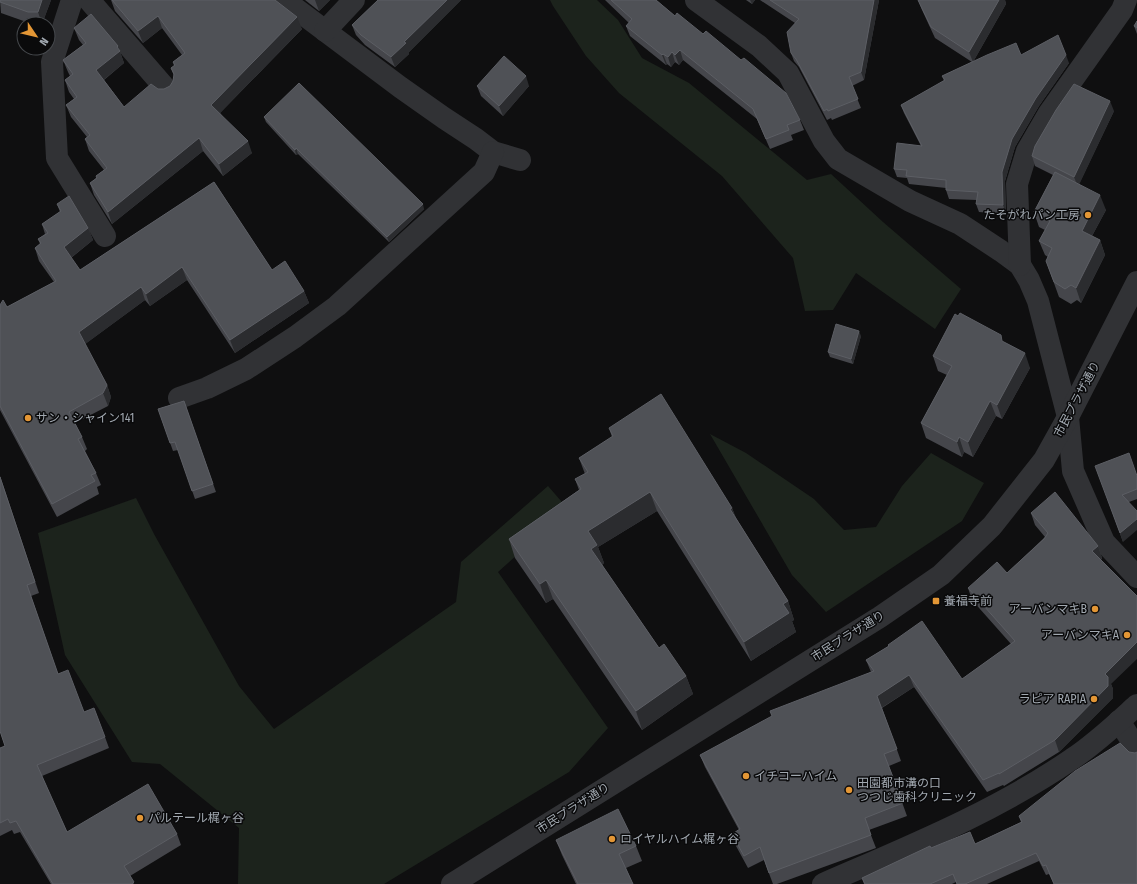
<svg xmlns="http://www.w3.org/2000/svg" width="1137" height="884" viewBox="0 0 1137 884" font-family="'Fira Sans Condensed','Noto Sans JP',sans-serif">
<rect width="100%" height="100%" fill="#0f0f10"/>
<g fill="#1c231c">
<polygon points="550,0 597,0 618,20 642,58 689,83 807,180 831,174 883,222 961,289 935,329 856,273 833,310 805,311 793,258 722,176 619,93 586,56 553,6"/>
<polygon points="710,434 746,453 814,499 844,530 876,527 902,486 931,453 984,483 962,521 826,612 792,575"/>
<polygon points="548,486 568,509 498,572 608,728 569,772 384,884 238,884 239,828 160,764 132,762 65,655 38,533 136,498 154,534 239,686 274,729 456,602 461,562"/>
</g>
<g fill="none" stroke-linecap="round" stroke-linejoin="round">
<g stroke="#313235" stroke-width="22">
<polyline points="72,0 52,62 57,158 105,236"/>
<polyline points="89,0 166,89"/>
<polyline points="284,0 400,87 444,118 476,139 493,152 520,160"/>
<polyline points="696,0 759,46 788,73 824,141 838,159 910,201 960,224 1001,251 1020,265 1029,280 1038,301 1068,417 1073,471 1104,542 1137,577"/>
<polyline points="325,31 354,0"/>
<polyline points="1020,265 1017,184 1027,151 1049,113 1122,10 1126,0"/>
<polyline points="179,398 207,388 246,369 295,337 337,306 484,172 493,152"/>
<polyline points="1119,721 1137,749"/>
<polyline points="452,884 880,617 941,575 992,526 1044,460 1068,417 1137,282"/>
<path d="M 823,884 C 908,847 995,812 1072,759 C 1095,744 1116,724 1137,705"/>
</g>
</g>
<g fill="#45464b">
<polygon points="0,0 51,0 42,24 32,24 1,13"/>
<polygon points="111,0 275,0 302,29 220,113 252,153 223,176 203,151 112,224 94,195 90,183 96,178 96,176 104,170 89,151 85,139 87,137 71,117 66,105 74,99 69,92 65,80 70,76 68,72 63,60 83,45 79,40 74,28 118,46 124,63 104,80 124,107 158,89 164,89 170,86 173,81 174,76 171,68 174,66 173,62 182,55 162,28 143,43 115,11"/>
<polygon points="305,0 330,0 319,11"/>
<polygon points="378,0 461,0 409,52 409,54 395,67 365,45 356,35 352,25"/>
<polygon points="605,0 656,0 800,120 804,130 791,135 793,140 770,149 757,119 683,60 679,65 675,62 671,67 667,64 666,65 630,36 626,26 629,23"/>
<polygon points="746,0 755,0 752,4"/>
<polygon points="760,0 879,0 864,80 852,86 861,108 832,120 831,118 827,120 799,67 794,61 791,53 795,23"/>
<polygon points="918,0 1005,0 1006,4 973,62 1021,55 1069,63 1039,106 1015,147 1005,181 1006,214 979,212 976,204 977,200 949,199 946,190 946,188 909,184 907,178 897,177 894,169 921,146 904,113 901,105 944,81 942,76 972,62 935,38 922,10"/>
<polygon points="1137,21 1137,34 1134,26"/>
<polygon points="477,86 529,86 503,116 481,96"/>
<polygon points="1114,111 1079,184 1106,210 1092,236 1100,240 1105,255 1081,303 1077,300 1071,304 1059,297 1046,261 1048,257 1045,255 1039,241 1045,230 1039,227 1034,212 1053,175 1035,166 1032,156"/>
<polygon points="264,117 424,209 389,242 298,154 296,155 266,122"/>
<polygon points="214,182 272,270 304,291 309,303 235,353 187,280 150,306 145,300 85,344 107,385 111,397 108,406 75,423 82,437 87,449 85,451 96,473 101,485 97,487 99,494 57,517 0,410 0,305 7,307 54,282 39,261 35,248 40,244 38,239 45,234 42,224 60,212 57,204 88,228 93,240 71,258 80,270"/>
<polygon points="861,336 853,364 830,357 828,352"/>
<polygon points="1004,342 1030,368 1002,419 996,416 973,457 964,452 962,457 926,438 921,423 947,375 938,371 933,356"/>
<polygon points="184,401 216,492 195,499 178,450 173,451 158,409"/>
<polygon points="609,428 732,508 736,518 788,601 794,620 792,621 796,632 751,661 657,511 598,547 604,563 602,565 659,648 686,676 693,694 642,730 553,599 546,603 515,558 509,539 579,490 575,479 585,474 579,458 612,437"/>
<polygon points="0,476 39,593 31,596 58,674 84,712 105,737 109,748 42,776 67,832 177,834 181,845 130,876 134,884 51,884 20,832 14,834 12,830 0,836 0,748 5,746 0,731"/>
<polygon points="1137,476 1137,499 1129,502 1123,542 1108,500"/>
<polygon points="1031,513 1098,546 1102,558 1101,560 1111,684 1113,689 1113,698 1059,752 1004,786 1003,785 987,792 914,687 882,708 901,761 889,766 907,816 869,830 876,848 777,884 773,884 764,860 748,868 736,846 732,834 739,830 705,767 700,755 871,672 866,660 889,646 888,645 962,679 1011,644 972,600 968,588 1007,573 1045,537 1035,525"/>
<polygon points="1019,816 1137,884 1054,884 1049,874 1046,875 1039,861 987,884 957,884 956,882 952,884 864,884 862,878 931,848 975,844 1021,822"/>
<polygon points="556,840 636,846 642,861 626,868 633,884 576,884 562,855"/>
</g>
<g fill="#2b2c2f">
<polygon points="42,0 51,0 42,24 38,12"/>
<polygon points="315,0 330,0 319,11"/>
<polygon points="447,0 461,0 409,52 409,54 395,67 391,57 404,42"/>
<polygon points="750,0 755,0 752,4"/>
<polygon points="874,0 879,0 864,80 861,72"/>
<polygon points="999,0 1005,0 1006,4 973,62 969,52"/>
<polygon points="158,16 162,28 143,43 138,31"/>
<polygon points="297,17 302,29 216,117 211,105"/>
<polygon points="118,46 124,63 101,82 96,70"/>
<polygon points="680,50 683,60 679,65 675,55"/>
<polygon points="672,52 675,62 671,67 668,57"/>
<polygon points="663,54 667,64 666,65 662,55"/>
<polygon points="1066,55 1069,63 1039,106 1015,147 1005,181 1006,214 1003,205 1002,172 1012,139 1036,98"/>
<polygon points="526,76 529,86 503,116 499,106"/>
<polygon points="1110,101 1114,111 1078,187 1074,177"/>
<polygon points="199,138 203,151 112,224 108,212"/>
<polygon points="248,141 252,153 223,176 219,164"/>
<polygon points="296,148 298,154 296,155 295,150"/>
<polygon points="1100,195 1106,210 1087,245 1082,231"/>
<polygon points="423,204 424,209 389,242 387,237"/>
<polygon points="88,228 93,240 68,260 64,247"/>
<polygon points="1100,240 1105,255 1081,303 1076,288"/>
<polygon points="182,267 187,280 150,306 146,294"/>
<polygon points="141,287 145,300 84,345 79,332"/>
<polygon points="304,291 309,303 235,353 230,340"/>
<polygon points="859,331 861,336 853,364 851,359"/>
<polygon points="1025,353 1030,368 1002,419 997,405"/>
<polygon points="107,385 111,397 108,406 103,393"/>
<polygon points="990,401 996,416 973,457 968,442"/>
<polygon points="959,437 964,452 962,457 957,442"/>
<polygon points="0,476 39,593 0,477"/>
<polygon points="650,492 657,511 598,547 604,563 598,568 591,549 588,531"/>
<polygon points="732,508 739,527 730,509"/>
<polygon points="1137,519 1137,530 1123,542 1120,533"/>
<polygon points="1098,546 1102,558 1096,563 1092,551"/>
<polygon points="546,580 553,599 546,603 540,584"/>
<polygon points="788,601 794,620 792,621 796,632 751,661 744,642 783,604"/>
<polygon points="1137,642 1137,659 1111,684 1113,689 1113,698 1059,752 1055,740 1105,674"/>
<polygon points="909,675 914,687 881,708 877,696"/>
<polygon points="686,676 693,694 642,730 636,711"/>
</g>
<g fill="#4f5156" stroke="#5c5e64">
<polygon points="0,0 42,0 38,12 28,12 0,2"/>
<polygon points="112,0 275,0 297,17 211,105 248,141 219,164 199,138 108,212 90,183 97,178 96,176 107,168 85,139 90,135 66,105 77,97 65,80 73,74 63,60 86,43 74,28 91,14 118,46 117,47 120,51 96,70 124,107 151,84 158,89 164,89 170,86 173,81 174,74 171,68 175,65 173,62 185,53 158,16 138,31"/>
<polygon points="378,0 447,0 404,42 406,43 391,57 361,35 352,25"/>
<polygon points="611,0 656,0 675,16 677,13 703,34 706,31 741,60 744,58 786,93 800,120 787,125 789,130 766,139 753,109 680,50 675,55 672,52 668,57 663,54 662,55 626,26 632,19"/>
<polygon points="770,0 874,0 861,72 849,77 858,99 828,111 827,109 824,111 796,59 791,53 787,32 799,19"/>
<polygon points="918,0 999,0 969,52 931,27"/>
<polygon points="1137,21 1137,28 1134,26"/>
<polygon points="1058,35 1066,55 1036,98 1012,139 1002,172 1003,205 976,204 978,192 946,190 946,180 906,176 907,170 894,169 897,143 922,146 901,105 945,80 942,76 987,55 1016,43 1021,55"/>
<polygon points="504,56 526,76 499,106 477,86"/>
<polygon points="299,83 423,204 387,237 296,148 295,150 264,117"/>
<polygon points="1074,84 1110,101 1074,177 1032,156 1035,146 1056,110"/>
<polygon points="1055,172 1100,195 1082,231 1100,240 1076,288 1071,285 1065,289 1054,282 1046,261 1052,248 1039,241 1050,221 1034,212"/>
<polygon points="214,182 272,270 285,261 304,291 230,340 182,267 146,294 141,287 79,332 107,385 103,393 69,412 82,437 78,439 96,473 91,475 95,481 52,504 0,406 0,305 3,300 7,307 56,281 35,248 41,243 38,239 48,233 42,224 61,211 57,204 69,196 88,228 64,247 80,270"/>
<polygon points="960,313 1001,335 1002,341 1025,353 997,405 990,401 968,442 959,437 957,442 921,423 952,366 933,356 955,314 958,316"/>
<polygon points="836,324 859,331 851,359 828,352"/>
<polygon points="661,394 732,508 730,509 788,601 783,604 789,613 744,642 650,492 588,531 597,545 591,549 659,648 664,644 686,676 636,711 546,580 540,584 509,539 581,489 575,479 588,472 579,458 613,436 609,428"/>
<polygon points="184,401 213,484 192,491 175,442 170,443 158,409"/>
<polygon points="1129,453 1137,476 1137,489 1122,495 1137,511 1137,519 1120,533 1095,466"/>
<polygon points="0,477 35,582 27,585 58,674 68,670 84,712 94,708 105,737 37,765 67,832 148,784 177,834 124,866 134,882 132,884 53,884 16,821 10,823 8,819 0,823 0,748 5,746 0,731"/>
<polygon points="1055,492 1098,546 1092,551 1137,596 1137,642 1105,674 1108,677 1108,686 1055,740 999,774 999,773 983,780 909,675 877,696 897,749 884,754 903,803 865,818 871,835 769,873 760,847 744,856 732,834 740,829 700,755 772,716 770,711 874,671 866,660 889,646 888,645 922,621 962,679 1015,641 968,588 997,562 1007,573 1044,539 1048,533 1031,513"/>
<polygon points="1120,743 1129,752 1135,753 1137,752 1137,884 1054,884 1046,865 1043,866 1036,853 965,884 957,884 953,874 930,884 865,884 862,878 930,846 931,848 970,832 975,844 1022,822 1019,816 1075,771"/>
<polygon points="618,809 636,846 619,854 633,884 578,884 556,840"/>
</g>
<g fill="#e39635" stroke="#0a0a0b" stroke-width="1.5">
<circle cx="1088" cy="215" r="4"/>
<circle cx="28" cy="418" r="4"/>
<rect x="932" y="597" width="8" height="8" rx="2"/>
<circle cx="1095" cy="609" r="4"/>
<circle cx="1127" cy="635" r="4"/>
<circle cx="1094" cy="699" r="4"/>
<circle cx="746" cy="776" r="4"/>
<circle cx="849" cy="790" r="4"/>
<circle cx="140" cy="818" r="4"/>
<circle cx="612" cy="839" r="4"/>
</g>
<g text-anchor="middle" stroke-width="3" stroke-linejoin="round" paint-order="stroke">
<g font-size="12" fill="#a1a8b0" stroke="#0a0a0b" text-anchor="start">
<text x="1080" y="219" text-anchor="end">たそがれパン工房</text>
<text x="36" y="422">サン・シャイン141</text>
<text x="944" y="605">養福寺前</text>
<text x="1087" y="613" text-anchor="end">アーバンマキB</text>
<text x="1119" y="639" text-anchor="end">アーバンマキA</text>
<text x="1086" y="703" text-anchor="end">ラピア RAPIA</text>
<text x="754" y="780">イチコーハイム</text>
<text x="857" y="787">田園都市溝の口<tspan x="857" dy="14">つつじ歯科クリニック</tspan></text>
<text x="148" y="822">パルテール梶ヶ谷</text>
<text x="620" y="843">ロイヤルハイム梶ヶ谷</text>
</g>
<g font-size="12" fill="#a1a8b0" stroke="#0a0a0b">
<text transform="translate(1077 399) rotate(-62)" y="4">市民プラザ通り</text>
<text transform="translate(848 636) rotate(-32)" y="4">市民プラザ通り</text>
<text transform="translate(573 808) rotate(-32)" y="4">市民プラザ通り</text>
</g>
</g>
<g transform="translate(36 36) rotate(125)"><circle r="19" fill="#0a0a0b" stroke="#46494d"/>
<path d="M0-3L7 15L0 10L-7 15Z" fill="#e39635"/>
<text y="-6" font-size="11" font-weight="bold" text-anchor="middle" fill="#a1a8b0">N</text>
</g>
</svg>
